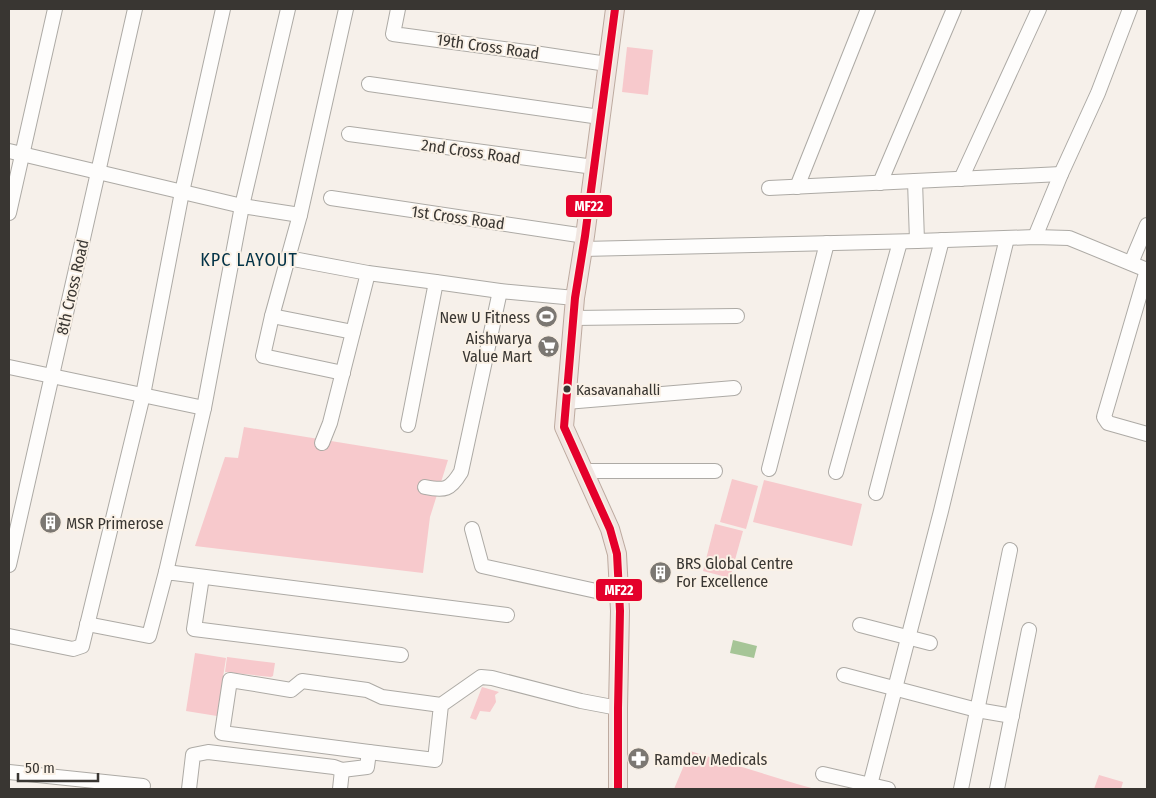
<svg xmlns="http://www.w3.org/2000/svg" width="1156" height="798" viewBox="0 0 1156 798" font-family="'Fira Sans Condensed',sans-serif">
<rect width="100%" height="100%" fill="#f6f0ea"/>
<g fill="#f7c9cc">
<polygon points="627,47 653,50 648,95 622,92"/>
<polygon points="244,427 448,460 430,517 423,573 195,546 225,457 238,458"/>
<polygon points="732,479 758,486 746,529 720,522"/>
<polygon points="764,480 862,504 852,546 753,522"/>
<polygon points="715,524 743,531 730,578 703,571"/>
<polygon points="195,653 226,658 217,716 186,711"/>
<polygon points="227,657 275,663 273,676 271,677 225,672"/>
<polygon points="482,687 499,692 495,695 496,702 490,712 480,711 476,720 470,718"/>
<polygon points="690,751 797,784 815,789 674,789"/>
<polygon points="1099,775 1123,782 1121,789 1094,789"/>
</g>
<polygon fill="#a6c597" points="733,640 757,646 754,658 730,653"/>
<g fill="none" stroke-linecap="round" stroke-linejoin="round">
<defs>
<g id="minor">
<polyline points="398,9 393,34 534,53 607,64"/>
<polyline points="369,84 600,117"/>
<polyline points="349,134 594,167"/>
<polyline points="9,151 242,206 288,9"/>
<polyline points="961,179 1039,9"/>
<polyline points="915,181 917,241"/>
<polyline points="880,183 954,9"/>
<polyline points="797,187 868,9"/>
<polyline points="769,188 1061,174"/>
<polyline points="331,198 585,236"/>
<polyline points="9,213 55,9"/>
<polyline points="1035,237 1061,174 1098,93 1130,9"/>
<polyline points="583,249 917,241 1035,237 1069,238 1147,270"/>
<polyline points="288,258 300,215 346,9"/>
<polyline points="1131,263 1147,225"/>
<polyline points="1147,270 1104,417 1108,423 1147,434"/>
<polyline points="272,316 353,332"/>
<polyline points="573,318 737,316"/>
<polyline points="9,367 204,408"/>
<polyline points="343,373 263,356 272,316 288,258 368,273 436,282 500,291 575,298"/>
<polyline points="566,402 734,388"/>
<polyline points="408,425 436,282"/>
<polyline points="322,443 330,423 368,273"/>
<polyline points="769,469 827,243"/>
<polyline points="583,471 715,471"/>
<polyline points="836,472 900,242"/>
<path d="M 425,487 C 445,491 450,490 461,472 L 500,291"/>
<polyline points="876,493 942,240"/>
<polyline points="472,529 482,566 619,596"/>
<polyline points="9,565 135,9"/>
<polyline points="166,572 204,408 242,206 300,215"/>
<polyline points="202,577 194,629 401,655"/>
<polyline points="87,624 149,636 166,572 507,615"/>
<polyline points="860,625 930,643"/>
<polyline points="9,636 73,649 82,646 143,395 182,192 223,9"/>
<polyline points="844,675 977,710 1012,716"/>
<polyline points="441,705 435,760 369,752 222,733 230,680 291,690 302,681 367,690 382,697 441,705 481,677 492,678 581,701 618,708"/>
<polyline points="342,770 367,767 369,752"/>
<polyline points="9,772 143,786"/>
<polyline points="823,774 888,789"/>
<polyline points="870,785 941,511 1007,238"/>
<polyline points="189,789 193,755 208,752 334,767 342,770 340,789"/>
<polyline points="961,789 1010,550"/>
<polyline points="997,789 1029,630"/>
</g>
<polyline id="major" points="615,9 585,236 575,298 564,427 610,529 617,554 620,611 618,708 618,789"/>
</defs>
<use href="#minor" stroke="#adaaa5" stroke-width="16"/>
<use href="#major" stroke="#bdaa9f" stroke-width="20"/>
<use href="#minor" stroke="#fefdfc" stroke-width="14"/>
<use href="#major" stroke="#f0e6e1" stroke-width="18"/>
<defs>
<polyline id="bus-1" points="615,9 585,236 575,298 564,427 610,529 617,554 620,611 618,708 618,789"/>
</defs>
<use href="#bus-1" stroke="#faf1e6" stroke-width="11"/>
<use href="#bus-1" stroke="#e4002b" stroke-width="8"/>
</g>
<defs>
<symbol id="stadium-disc" viewBox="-11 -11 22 22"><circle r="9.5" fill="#7b7772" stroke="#faf1e6"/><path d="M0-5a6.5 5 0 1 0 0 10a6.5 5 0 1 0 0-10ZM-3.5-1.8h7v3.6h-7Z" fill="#fff"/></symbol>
<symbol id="supermarket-disc" viewBox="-11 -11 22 22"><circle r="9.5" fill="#7b7772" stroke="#faf1e6"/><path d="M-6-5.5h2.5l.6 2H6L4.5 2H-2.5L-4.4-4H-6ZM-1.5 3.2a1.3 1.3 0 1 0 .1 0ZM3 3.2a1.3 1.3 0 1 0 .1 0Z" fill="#fff"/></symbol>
<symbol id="building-disc" viewBox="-11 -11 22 22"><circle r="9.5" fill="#7b7772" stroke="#faf1e6"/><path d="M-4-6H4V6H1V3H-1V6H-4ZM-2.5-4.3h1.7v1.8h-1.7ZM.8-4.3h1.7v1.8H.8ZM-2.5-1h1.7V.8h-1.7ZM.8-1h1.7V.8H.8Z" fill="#fff"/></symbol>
<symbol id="pharmacy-disc" viewBox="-11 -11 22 22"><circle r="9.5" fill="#7b7772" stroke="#faf1e6"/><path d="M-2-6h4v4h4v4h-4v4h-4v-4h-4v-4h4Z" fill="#fff"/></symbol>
</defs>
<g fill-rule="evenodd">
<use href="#stadium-disc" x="534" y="304" width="25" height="25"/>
<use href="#supermarket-disc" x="536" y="334" width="25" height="25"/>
<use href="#building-disc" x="38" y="510" width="25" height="25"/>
<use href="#building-disc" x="648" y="560" width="25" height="25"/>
<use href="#pharmacy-disc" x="626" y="746" width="25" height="25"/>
</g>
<circle fill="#393632" stroke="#faf1e6" stroke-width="2" cx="567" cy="389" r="4.5"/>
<g text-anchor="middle" stroke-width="4" stroke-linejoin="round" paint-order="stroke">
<g font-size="15" fill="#393632" stroke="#faf1e6" text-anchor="start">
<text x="576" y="395">Kasavanahalli</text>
</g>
<g font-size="16" fill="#393632" stroke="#faf1e6">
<text transform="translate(488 46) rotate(8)" y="6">19th Cross Road</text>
<text transform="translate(471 151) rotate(8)" y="6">2nd Cross Road</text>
<text transform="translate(458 217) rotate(8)" y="6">1st Cross Road</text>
<text transform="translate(72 287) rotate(-77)" y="6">8th Cross Road</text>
</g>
<g font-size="16" fill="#393632" stroke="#faf1e6" text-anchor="start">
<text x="530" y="323" text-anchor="end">New U Fitness</text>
<text x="532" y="344" text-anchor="end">Aishwarya<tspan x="532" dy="18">Value Mart</tspan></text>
<text x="66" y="529">MSR Primerose</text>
<text x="676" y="569">BRS Global Centre<tspan x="676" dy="18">For Excellence</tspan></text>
<text x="654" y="765">Ramdev Medicals</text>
</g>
<g font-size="18" letter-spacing="1" fill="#023246" stroke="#faf1e6">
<text x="249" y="266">KPC LAYOUT</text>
</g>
</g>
<g stroke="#faf1e6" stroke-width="2">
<rect x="565" y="194" width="48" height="24" rx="5" fill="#e4002b"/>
<rect x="595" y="578" width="48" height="24" rx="5" fill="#e4002b"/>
</g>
<g font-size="14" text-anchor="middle" font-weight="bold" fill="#fff">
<text x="589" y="211">MF22</text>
<text x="619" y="595">MF22</text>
</g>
<rect width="1156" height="798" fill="none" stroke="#393632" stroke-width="20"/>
<path d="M18 773v8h80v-8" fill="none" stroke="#393632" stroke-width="2.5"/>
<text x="25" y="773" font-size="15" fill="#393632" stroke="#faf1e6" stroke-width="4" paint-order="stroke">50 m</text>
</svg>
